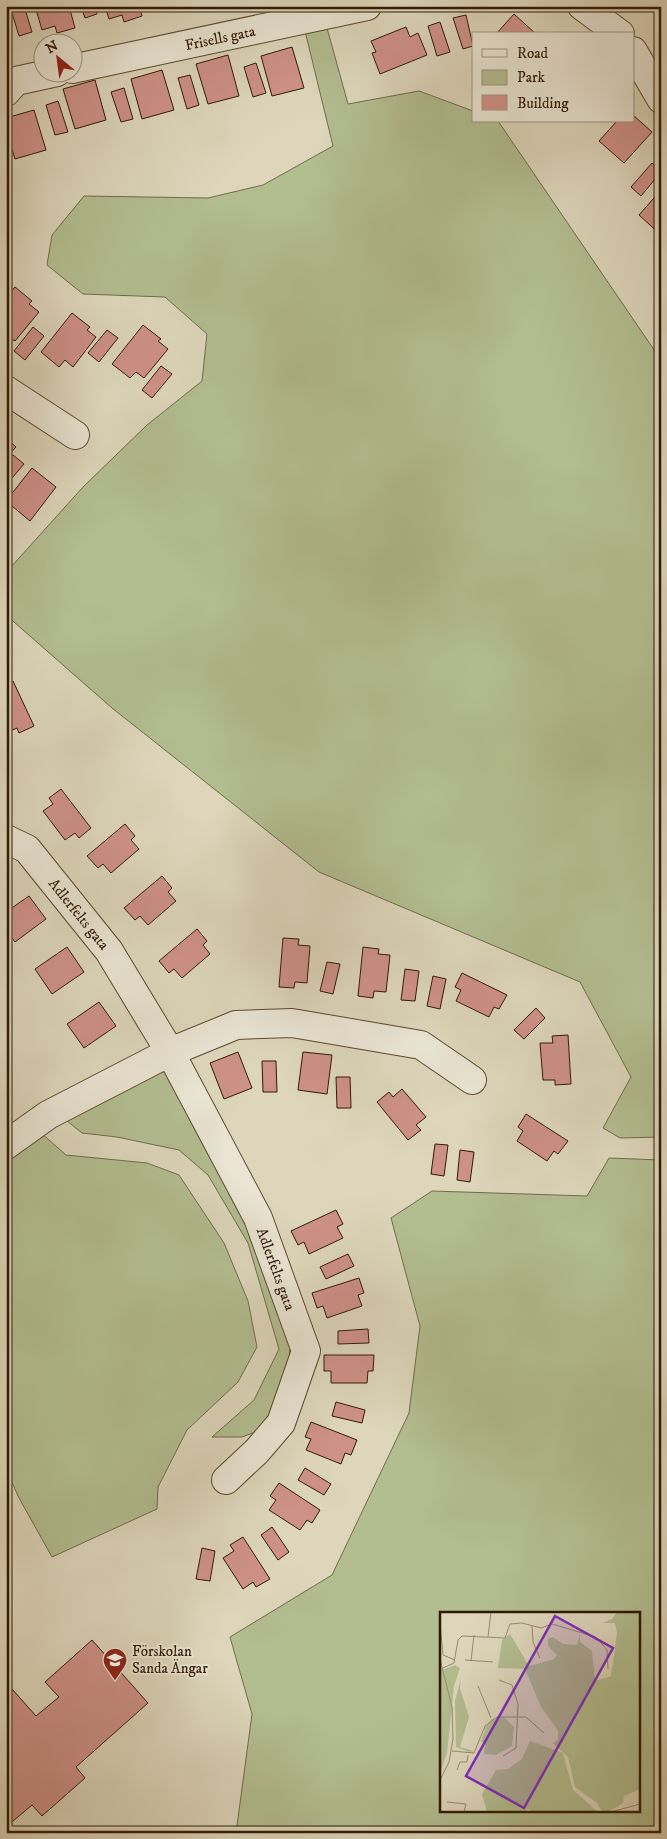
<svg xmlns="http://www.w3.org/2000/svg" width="667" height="1839" viewBox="0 0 667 1839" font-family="'IM FELL DW Pica',serif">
<rect width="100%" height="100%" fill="#ddd6bb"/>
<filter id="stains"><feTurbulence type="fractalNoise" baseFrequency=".004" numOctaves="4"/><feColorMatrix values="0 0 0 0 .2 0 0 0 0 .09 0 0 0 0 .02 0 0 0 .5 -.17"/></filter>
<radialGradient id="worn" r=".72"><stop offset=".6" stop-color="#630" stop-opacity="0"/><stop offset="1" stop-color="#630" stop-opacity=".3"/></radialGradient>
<g fill="#b2bd90" stroke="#726c4a" fill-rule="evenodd">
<polygon points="327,28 348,104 419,91 473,111 473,121 498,121 661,360 661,1137 620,1138 603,1128 631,1077 580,982 319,872 112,708 6,615 6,564 11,567 83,487 147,425 202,381 207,334 165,297 83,294 47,265 52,235 84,196 208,198 263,185 333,146 305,31"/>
<polygon points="155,1070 168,1073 258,1243 290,1346 288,1377 276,1410 258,1431 242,1437 212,1437 254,1400 279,1349 248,1243 208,1175 179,1150 117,1137 82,1133 61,1116"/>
<polygon points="40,1132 66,1155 147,1163 179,1175 224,1243 248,1301 257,1347 238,1382 187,1430 158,1487 157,1509 52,1557 19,1498 6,1469 6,1158"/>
<path d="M 609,1158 L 661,1160 L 661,1833 L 236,1833 L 252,1714 L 230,1637 L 332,1575 L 409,1413 L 420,1326 L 391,1218 L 432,1191 L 587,1196 ZM 441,1613 L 638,1613 L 638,1810 L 441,1810 Z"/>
</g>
<g fill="#ce9187" stroke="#311a03">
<polygon points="10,6 24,6 32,32 19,36"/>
<polygon points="35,6 69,6 75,28 57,33 55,26 42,30"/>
<polygon points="81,6 95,6 97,14 85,18"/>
<polygon points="105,6 139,6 142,16 124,22 122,15 109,19"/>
<polygon points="514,14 536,34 496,34"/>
<polygon points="466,15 473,46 463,49 453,18"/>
<polygon points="440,22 450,52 437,56 428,26"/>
<polygon points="406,27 410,37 418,33 427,55 380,74 372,53 376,52 371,41"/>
<polygon points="6,29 12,50 6,52"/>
<polygon points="292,47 304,88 272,96 261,56"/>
<polygon points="228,55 239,96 208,104 196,64"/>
<polygon points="256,63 266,93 253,97 244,67"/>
<polygon points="162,70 174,110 142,119 131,79"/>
<polygon points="190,75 199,105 187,109 178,78"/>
<polygon points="95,80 106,120 75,129 63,89"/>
<polygon points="124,88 133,119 121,122 111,92"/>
<polygon points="58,101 68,132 55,135 46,105"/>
<polygon points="34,110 46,150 15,159 6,130 6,118"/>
<polygon points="633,115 652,132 624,163 599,141 617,121 633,121"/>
<polygon points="652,163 661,172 641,196 631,187"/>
<polygon points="661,190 661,235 639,215"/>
<polygon points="15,287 32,301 29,304 39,312 15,341 6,336 6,298"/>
<polygon points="72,313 90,327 87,330 96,337 73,367 65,360 59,367 41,352"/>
<polygon points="143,325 161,339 158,341 168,349 144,378 136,372 130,378 112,364"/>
<polygon points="33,327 44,336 25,360 14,351"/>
<polygon points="107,330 118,338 99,362 88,353"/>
<polygon points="161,366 172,374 152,398 142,390"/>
<polygon points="6,438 16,447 6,458"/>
<polygon points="13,455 24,464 6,485 6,464"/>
<polygon points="32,468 56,487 30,521 6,501"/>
<polygon points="13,681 34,726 19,733 17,728 6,733 6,685"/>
<polygon points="61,789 91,828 79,838 75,833 65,840 43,811 53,804 49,798"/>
<polygon points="125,824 135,836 131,840 139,849 111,873 103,864 98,868 87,856"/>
<polygon points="162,876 172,888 168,892 176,901 148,925 140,916 135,920 124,908"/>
<polygon points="29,896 46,919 15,942 6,930 6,912"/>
<polygon points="197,929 207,941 203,945 210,954 182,978 174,969 169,973 159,961"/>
<polygon points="283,938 299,939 298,945 310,946 307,983 295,982 294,988 279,987"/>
<polygon points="67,947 84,972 52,994 35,969"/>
<polygon points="363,947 379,949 378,954 390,955 386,992 374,991 373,998 358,996"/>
<polygon points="327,962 340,964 333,994 320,991"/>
<polygon points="405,969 419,971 415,1001 401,1000"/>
<polygon points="462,973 507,995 499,1009 494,1007 489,1017 456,1001 461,990 455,987"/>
<polygon points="433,976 446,979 440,1009 427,1006"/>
<polygon points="99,1002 116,1026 84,1048 67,1024"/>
<polygon points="536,1008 545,1018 524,1039 514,1030"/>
<polygon points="568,1035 571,1084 555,1085 555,1080 543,1080 540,1043 553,1043 552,1036"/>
<polygon points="238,1052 252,1088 224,1099 210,1063"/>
<polygon points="303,1052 332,1055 327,1094 298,1090"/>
<polygon points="262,1061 276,1061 277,1092 263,1092"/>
<polygon points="336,1077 350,1077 351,1108 337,1108"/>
<polygon points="402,1089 426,1117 416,1125 421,1130 408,1140 377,1102 389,1092 393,1097"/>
<polygon points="526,1114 568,1141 558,1154 554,1151 547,1161 517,1141 523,1131 518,1127"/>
<polygon points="435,1144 448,1145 444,1176 431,1174"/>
<polygon points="460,1150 474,1152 470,1182 457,1180"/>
<polygon points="336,1210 343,1224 337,1227 343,1238 309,1254 304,1242 298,1245 291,1231"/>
<polygon points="348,1254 354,1266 326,1279 320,1267"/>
<polygon points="359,1278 364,1293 358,1295 362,1306 327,1318 323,1306 317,1308 312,1293"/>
<polygon points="368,1329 369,1343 338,1344 338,1331"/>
<polygon points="324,1355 374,1355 373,1371 368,1371 367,1383 331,1383 331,1371 324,1371"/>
<polygon points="336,1402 365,1410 362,1423 332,1416"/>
<polygon points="311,1422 357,1440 351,1455 345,1453 341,1464 306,1450 311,1439 305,1437"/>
<polygon points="305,1468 331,1484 324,1495 298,1480"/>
<polygon points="279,1483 320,1510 312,1523 307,1520 300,1530 269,1510 276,1500 270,1496"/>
<polygon points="272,1527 289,1552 278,1560 261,1535"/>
<polygon points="243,1537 270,1579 256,1587 253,1582 243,1589 223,1558 234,1551 230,1545"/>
<polygon points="202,1548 215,1551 210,1581 196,1579"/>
<polygon points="92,1640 148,1703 76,1767 85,1778 42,1816 32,1805 6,1827 6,1695 12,1689 36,1716 59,1697 45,1682"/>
</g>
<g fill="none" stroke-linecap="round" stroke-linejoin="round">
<defs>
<g id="minor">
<polyline points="582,6 620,34"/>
<polyline points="633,51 661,99"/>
<polyline points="72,69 367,6"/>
<polyline points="6,92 16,81 57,72"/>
<polyline points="6,390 75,435"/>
<polyline points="6,839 27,849 109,951 170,1052 258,1218 306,1351 281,1423 257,1451 226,1480"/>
<polyline points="6,1145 48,1115 170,1052 236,1025 292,1023 421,1045 472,1080"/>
</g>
</defs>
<use href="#minor" stroke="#5c4931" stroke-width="30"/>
<use href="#minor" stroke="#e9e4d3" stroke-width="28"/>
</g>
<defs>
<symbol id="school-pin" viewBox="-11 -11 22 30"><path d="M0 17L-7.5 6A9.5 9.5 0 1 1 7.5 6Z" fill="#8f2418" stroke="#e9e4d3"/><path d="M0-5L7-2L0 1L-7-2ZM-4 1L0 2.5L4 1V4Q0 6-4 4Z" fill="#fff"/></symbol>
</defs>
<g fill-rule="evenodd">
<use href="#school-pin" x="101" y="1646" width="28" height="38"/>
</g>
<g text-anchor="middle" stroke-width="4" stroke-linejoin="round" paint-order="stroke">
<g font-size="15" fill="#311a03" stroke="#e9e4d3">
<text transform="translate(220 38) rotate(-12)" y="5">Frisells gata</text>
<text transform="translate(79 914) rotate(51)" y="5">Adlerfelts gata</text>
<text transform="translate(276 1269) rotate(70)" y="5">Adlerfelts gata</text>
</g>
<g font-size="15" fill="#311a03" stroke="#e9e4d3" text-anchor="start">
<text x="132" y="1656">Förskolan<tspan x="132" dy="17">Sanda Ängar</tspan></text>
</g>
</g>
<g transform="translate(440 1612)">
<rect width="200" height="200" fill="#ddd6bb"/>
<path d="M 177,0 L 200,0 L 200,181 L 198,178 L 184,184 L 183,191 L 168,200 L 162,200 L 157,191 L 135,175 L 128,145 L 113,131 L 118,128 L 118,118 L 101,95 L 85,57 L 58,56 L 62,28 L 70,22 L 89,54 L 114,47 L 117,43 L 108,34 L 108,27 L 113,25 L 123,32 L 137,33 L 140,22 L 140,30 L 152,39 L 155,69 L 171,64 L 177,21 L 175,11 L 162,11 L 172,7 ZM 0,51 L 2,58 L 15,53 L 20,56 L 14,74 L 7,141 L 0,161 ZM 21,66 L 20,76 L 29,105 L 20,135 L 34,139 L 29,140 L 16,135 L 15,89 ZM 64,105 L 74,115 L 72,134 L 56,143 L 44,142 L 45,131 L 41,130 L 46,114 L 52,107 ZM 90,129 L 123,141 L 133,178 L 158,200 L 93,200 L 88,197 L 84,200 L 47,200 L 42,182 L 56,158 L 68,157 L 82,147 Z" fill="#b2bd90"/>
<path fill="none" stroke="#988b71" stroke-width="1" d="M 0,12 L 3,43 L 15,48M 92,14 L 93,30 L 100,46M 48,25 L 51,0M 0,47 L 12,95 L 13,127 L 9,150 L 0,168M 25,48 L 53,50M 31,49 L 34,23M 3,56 L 14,51 L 18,28 L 22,24 L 65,26 L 70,12 L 82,11 L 101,16 L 112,12 L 156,25 L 167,38 L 168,57M 59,68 L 72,73 L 78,92 L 76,136 L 63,144M 38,74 L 51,106M 12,139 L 34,141 L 45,114 L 57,105 L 86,105 L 104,121M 17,158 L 20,150 L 27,150 L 28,143M 7,190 L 26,192 L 24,200M 171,200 L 200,192"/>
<path fill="#7b2cbf" fill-opacity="0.15" stroke="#7b2cbf" stroke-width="2.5" d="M 115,4 L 173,36 L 84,196 L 26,164 Z"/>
<rect width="200" height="200" fill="none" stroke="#311a03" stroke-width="2.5"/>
</g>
<rect width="667" height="1839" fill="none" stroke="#ddd6bb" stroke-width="25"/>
<rect x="8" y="8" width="652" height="1824" fill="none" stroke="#311a03" stroke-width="2.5"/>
<rect x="12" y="12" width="642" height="1814" fill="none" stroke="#311a03"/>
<rect x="472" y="32" width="162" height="90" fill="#e9e4d3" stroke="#9f9380"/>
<rect x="482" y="49" width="25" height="8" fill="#e9e4d3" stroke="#9f9380"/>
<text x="517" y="58" font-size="15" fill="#311a03">Road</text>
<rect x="482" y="70" width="25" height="15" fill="#b2bd90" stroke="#9f9380"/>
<text x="517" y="82" font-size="15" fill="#311a03">Park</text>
<rect x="482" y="95" width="25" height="15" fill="#ce9187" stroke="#9f9380"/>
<text x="517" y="108" font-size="15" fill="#311a03">Building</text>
<g transform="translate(58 58) rotate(331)"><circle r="24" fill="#e9e4d3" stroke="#9f9380"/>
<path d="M0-4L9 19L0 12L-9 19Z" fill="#8f2418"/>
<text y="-8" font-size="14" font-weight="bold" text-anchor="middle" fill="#311a03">N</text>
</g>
<rect width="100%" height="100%" filter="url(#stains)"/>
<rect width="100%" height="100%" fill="url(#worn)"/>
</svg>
